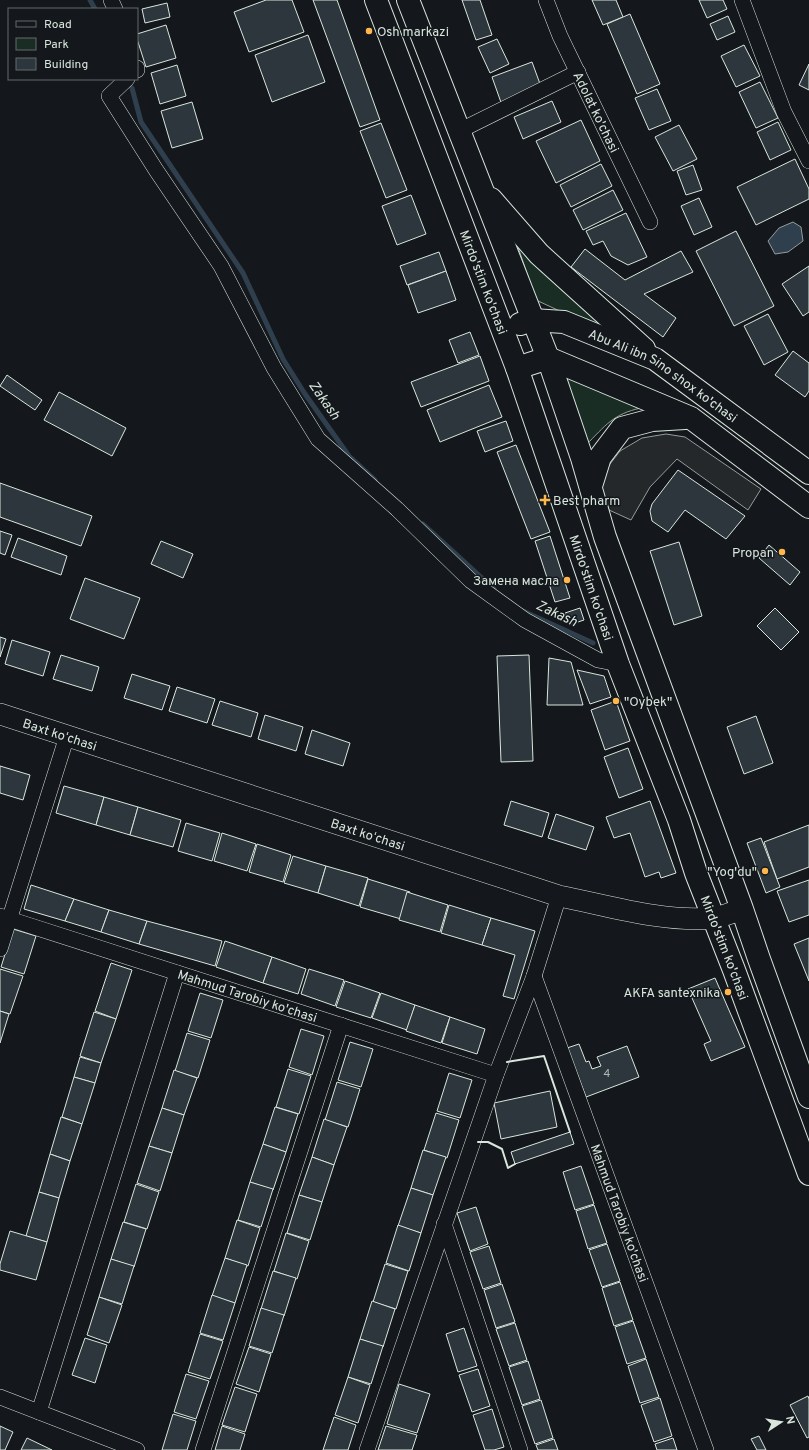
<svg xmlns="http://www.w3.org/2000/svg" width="809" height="1450" viewBox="0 0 809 1450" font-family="Overpass,sans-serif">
<rect width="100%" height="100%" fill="#14181c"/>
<g fill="#1a2d24" stroke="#939e99">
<polygon points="518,247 620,339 536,300"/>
<path d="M 567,376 L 641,408 C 613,414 605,426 586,445 L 565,383 Z"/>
</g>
<polygon fill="#24282b" stroke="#939e99" points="666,434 685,437 761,489 748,510 677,459 650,487 631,520 609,510 600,484 607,468 620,451 642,438"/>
<polygon fill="#2f3f4d" stroke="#939e99" points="793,222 801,227 803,241 788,252 775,254 768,241 779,228"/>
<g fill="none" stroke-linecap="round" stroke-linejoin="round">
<g stroke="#2f3f4d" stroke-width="5">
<polyline points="90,0 95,9"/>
<polyline points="132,88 141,122 243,273 283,359 305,394 349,456 375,480"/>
<polyline points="423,524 494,589"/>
<polyline points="523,611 593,643"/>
</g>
</g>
<g fill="#2c363c" stroke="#d8e6dc">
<polygon points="266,0 292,0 304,32 249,52 234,12"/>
<polygon points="313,0 337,0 380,120 360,127"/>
<polygon points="462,0 480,0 492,35 476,40"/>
<polygon points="592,0 616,0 623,17 603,25"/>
<polygon points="699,0 723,0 727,9 707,18"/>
<polygon points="167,3 170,17 145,23 142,9"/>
<polygon points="630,14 660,84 637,94 607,24"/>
<polygon points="728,16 735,32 717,40 710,24"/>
<polygon points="166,25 176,58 146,67 137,39 137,34"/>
<polygon points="308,35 325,82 272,102 255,55"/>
<polygon points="497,39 509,64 490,73 478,47"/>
<polygon points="744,45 760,76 736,87 721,56"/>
<polygon points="532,62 543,92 503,108 492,77"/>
<polygon points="809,64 809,90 799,85"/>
<polygon points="177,65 186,96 160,104 151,73"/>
<polygon points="760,82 778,118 756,128 739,92"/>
<polygon points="657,89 671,121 649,130 635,98"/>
<polygon points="552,101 561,122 523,139 514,117"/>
<polygon points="192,102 203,139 172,148 161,111"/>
<polygon points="581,120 600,161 556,183 536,141"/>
<polygon points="778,122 791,150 770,160 757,132"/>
<polygon points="381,123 407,190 386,198 360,131"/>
<polygon points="679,125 697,159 673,171 655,137"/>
<polygon points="795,159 809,189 809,199 756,225 737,187"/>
<polygon points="601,164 612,186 571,207 560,185"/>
<polygon points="693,165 702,190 686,195 677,171"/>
<polygon points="613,190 623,210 583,230 573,210"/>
<polygon points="411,195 426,234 397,245 382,206"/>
<polygon points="699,198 712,227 694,235 681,206"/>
<polygon points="626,213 647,257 628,265 611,256 603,241 593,245 586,231"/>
<polygon points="736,231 774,306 734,326 696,251"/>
<polygon points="585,249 625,280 681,251 693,272 644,294 676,318 663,337 571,267"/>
<polygon points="439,252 446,271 407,285 400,266"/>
<polygon points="809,266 809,312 803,316 782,284"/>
<polygon points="446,271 456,300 418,313 408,285"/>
<polygon points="768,314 788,352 764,365 744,326"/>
<polygon points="470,332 479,355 458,363 449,340"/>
<polygon points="793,351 809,363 809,391 805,397 775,375"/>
<polygon points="480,356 489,381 421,407 411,382"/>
<polygon points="7,375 42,400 35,410 0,386"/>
<polygon points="489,385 502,417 440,442 427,410"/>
<polygon points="59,392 126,428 112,456 44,420"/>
<polygon points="506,421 513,441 485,452 477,431"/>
<polygon points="516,445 550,532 531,539 497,452"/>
<polygon points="678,470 745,516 726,539 685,510 668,532 652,521 650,511 652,504"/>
<polygon points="0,483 92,516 81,546 0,517"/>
<polygon points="0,531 12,535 5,555 0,553"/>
<polygon points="550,536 570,598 555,602 535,541"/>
<polygon points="18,538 67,556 61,575 11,557"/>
<polygon points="161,541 193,554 183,578 151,564"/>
<polygon points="679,542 702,616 674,625 650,551"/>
<polygon points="769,545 800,572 790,585 759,558"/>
<polygon points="85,578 140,598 124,639 70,619"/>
<polygon points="580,608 584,620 569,625 565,613"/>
<polygon points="775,608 799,632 781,650 757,626"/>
<polygon points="0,637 6,639 0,657"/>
<polygon points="12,640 50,652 43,676 5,664"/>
<polygon points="61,655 99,667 92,691 53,679"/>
<polygon points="529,655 533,761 501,762 497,656"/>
<polygon points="549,658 571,662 583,705 547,705"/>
<polygon points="577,670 604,676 611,697 590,704"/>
<polygon points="132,674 170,686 162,710 124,698"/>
<polygon points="177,687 215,699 207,723 169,711"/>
<polygon points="220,701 258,713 251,737 212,725"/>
<polygon points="616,701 630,741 605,750 591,710"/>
<polygon points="265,715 303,727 296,751 258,739"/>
<polygon points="756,716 773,763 744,774 727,727"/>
<polygon points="312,730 350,743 343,766 305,754"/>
<polygon points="628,748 643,789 619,798 604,757"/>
<polygon points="0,766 30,775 23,800 0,793"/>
<polygon points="64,786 104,797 96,825 56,813"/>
<polygon points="104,797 138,807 130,835 96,825"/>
<polygon points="511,801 549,813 542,837 504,825"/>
<polygon points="650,801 676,873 661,878 659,872 645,877 630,833 614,838 606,817"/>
<polygon points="138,807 181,820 173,847 130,835"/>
<polygon points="556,814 594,827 586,850 548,838"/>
<polygon points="186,823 220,833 212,861 178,851"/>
<polygon points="809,825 809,867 777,879 764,842"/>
<polygon points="222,833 256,844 247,871 214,861"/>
<polygon points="761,838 780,887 766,893 747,843"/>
<polygon points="257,844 291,855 283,882 249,872"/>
<polygon points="293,856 326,866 318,893 284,883"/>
<polygon points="326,866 368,878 359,906 318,893"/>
<polygon points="368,879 410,892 401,919 360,907"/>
<polygon points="809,880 809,915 789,922 777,891"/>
<polygon points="31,885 74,899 65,921 24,909"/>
<polygon points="407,892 448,905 440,932 399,920"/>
<polygon points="74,899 109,910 101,932 65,921"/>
<polygon points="449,905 491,918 482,945 441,933"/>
<polygon points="109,910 147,921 139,944 101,932"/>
<polygon points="491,918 535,931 514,999 503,996 515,955 482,945"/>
<polygon points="147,921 222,941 215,966 139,944"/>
<polygon points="13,929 36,936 24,974 1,967"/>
<polygon points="809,938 809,981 794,944"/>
<polygon points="225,941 272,957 263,983 216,967"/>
<polygon points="272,957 306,969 298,994 263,983"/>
<polygon points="111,963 132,970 116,1019 95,1011"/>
<polygon points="0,969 23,976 10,1014 0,1011"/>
<polygon points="309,969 344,980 335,1006 301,994"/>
<polygon points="715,978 745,1047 711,1061 704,1044 711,1041 688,989"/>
<polygon points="345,981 380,993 371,1018 336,1007"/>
<polygon points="200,993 223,1000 211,1038 188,1031"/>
<polygon points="381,993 415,1005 407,1030 372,1018"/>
<polygon points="415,1005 450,1017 441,1043 406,1031"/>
<polygon points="0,1011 9,1014 0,1043"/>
<polygon points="94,1012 116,1019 101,1063 80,1056"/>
<polygon points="450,1017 485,1029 477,1054 442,1043"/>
<polygon points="301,1029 324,1036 312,1075 289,1067"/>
<polygon points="187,1033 210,1040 198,1078 175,1071"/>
<polygon points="350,1042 373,1049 361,1087 338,1080"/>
<polygon points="579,1044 586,1062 589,1061 592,1069 601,1066 597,1057 627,1046 639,1077 586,1097 567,1048"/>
<polygon points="80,1057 101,1063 95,1083 74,1077"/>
<polygon points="288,1069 311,1076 299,1114 276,1107"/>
<polygon points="174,1070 197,1078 184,1115 162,1108"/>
<polygon points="449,1073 472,1080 460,1118 437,1111"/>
<polygon points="74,1077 95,1083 82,1124 62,1117"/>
<polygon points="337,1082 360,1089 348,1127 325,1120"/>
<polygon points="550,1091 557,1127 501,1139 494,1103"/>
<polygon points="275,1107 298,1114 286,1152 263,1144"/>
<polygon points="162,1108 184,1115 172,1153 149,1146"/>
<polygon points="436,1113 459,1120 447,1158 424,1150"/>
<polygon points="61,1117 82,1124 70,1161 50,1154"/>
<polygon points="324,1119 347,1127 334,1165 312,1157"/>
<polygon points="570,1132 574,1144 515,1164 511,1152"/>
<polygon points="263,1144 286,1152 273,1190 250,1182"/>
<polygon points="149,1146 172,1153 160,1191 137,1183"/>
<polygon points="423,1150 446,1157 433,1195 411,1188"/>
<polygon points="50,1154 70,1161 59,1198 39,1192"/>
<polygon points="312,1157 334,1165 322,1202 299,1195"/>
<polygon points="581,1166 594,1204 575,1210 563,1172"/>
<polygon points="250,1182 273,1189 261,1227 238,1220"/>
<polygon points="136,1184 159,1192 147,1229 124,1222"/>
<polygon points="411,1188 433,1195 421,1233 398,1226"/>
<polygon points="39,1192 59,1198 47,1242 26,1236"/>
<polygon points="299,1195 322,1202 310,1240 287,1233"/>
<polygon points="594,1205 607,1243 588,1249 576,1211"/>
<polygon points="476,1207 488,1244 470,1251 457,1213"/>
<polygon points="237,1220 260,1228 248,1266 225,1258"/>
<polygon points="123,1222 146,1229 134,1267 111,1259"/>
<polygon points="398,1225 421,1233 409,1271 386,1263"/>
<polygon points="10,1231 47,1242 36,1280 0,1270 0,1264"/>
<polygon points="286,1233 309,1241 297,1279 274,1271"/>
<polygon points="607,1244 620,1281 602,1287 589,1250"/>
<polygon points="489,1246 501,1283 483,1289 470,1252"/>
<polygon points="225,1258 247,1265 235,1303 212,1296"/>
<polygon points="111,1259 134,1266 122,1304 99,1297"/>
<polygon points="385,1264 408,1271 396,1309 373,1302"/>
<polygon points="273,1271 296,1278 284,1316 261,1309"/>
<polygon points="620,1282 633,1320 614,1326 602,1288"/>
<polygon points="502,1284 515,1322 496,1328 484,1290"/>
<polygon points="212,1295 235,1303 223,1340 200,1333"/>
<polygon points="99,1297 122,1305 109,1343 87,1335"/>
<polygon points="372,1301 395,1309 383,1347 360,1339"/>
<polygon points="261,1308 284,1315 272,1353 249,1346"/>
<polygon points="633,1321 646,1358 627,1364 615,1327"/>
<polygon points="515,1323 527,1360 509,1366 496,1329"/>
<polygon points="464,1328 477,1366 458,1372 446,1334"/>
<polygon points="200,1334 223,1341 210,1379 188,1372"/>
<polygon points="85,1338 107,1345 95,1383 72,1375"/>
<polygon points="360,1339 383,1346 371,1384 348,1377"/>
<polygon points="249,1347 271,1354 259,1392 236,1384"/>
<polygon points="646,1359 659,1397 640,1403 628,1366"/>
<polygon points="528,1361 540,1399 522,1405 509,1367"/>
<polygon points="478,1369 490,1406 472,1412 459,1375"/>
<polygon points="186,1374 209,1381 196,1419 174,1412"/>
<polygon points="348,1377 370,1385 358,1423 335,1415"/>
<polygon points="399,1384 430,1394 417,1433 387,1424"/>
<polygon points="235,1387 257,1394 245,1432 222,1425"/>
<polygon points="808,1396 809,1399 809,1437 807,1438 790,1405"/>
<polygon points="660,1398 672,1436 654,1442 641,1405"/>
<polygon points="541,1400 553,1438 535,1444 522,1406"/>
<polygon points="492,1409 504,1447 494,1450 485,1450 473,1415"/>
<polygon points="173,1414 196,1421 187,1450 162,1450"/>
<polygon points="334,1417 356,1425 348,1450 323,1450"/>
<polygon points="0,1426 13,1432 5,1450 0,1450"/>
<polygon points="222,1426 245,1434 240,1450 215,1450"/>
<polygon points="386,1426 417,1435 412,1450 378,1450"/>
<polygon points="759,1436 766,1450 757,1450 751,1439"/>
<polygon points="27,1438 52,1450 21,1450"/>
<polygon points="673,1438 677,1450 657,1450 655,1444"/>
<polygon points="554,1439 558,1450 538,1450 536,1445"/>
</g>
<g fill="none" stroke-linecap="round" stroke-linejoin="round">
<defs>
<g id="minor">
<polyline points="111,0 115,9"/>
<path id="s1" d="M 546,0 L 560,36 L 650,222"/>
<polyline points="742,0 784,112 809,161"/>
<polyline points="137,68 137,70"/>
<polyline points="127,79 109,96 156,170 221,266 274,368 318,439 397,509 471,581 525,620 598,660 618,664"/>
<polyline points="459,131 578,72"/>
<path id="s2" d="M 0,916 L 496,1075"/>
<polyline points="0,949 67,736"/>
<path id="s3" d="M 534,976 L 706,1450"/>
<polyline points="444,1224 520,1450"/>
<polyline points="0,1397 137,1450"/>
<polyline points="39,1412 177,973"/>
<polyline points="203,1450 341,1025"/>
<polyline points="367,1450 496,1075 534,976 559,896"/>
</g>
<path id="secondary" d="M 0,714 L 559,896 C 606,905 664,923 713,918 C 722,917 733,912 742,909"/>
<g id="primary">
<path id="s4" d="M 376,0 L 517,368 L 618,664 L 679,820 L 696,873 L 734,970 L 809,1174"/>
<polyline points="408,0 548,358 582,458 605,537 742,909 759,959 809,1097"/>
<polyline points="491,199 539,254 644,349"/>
<path id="s5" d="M 520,324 L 532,320 L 564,322 L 655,359 L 809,473"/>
<polyline points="517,368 548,358 691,418 809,507"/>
<polyline points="591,486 600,457 622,428 652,420 685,418"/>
</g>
</defs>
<use href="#minor" stroke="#d8e6dc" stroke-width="16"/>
<use href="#secondary" stroke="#d8e6dc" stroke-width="22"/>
<use href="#primary" stroke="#d8e6dc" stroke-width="24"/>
<use href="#minor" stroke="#14181c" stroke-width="15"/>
<use href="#secondary" stroke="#14181c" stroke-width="21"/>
<use href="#primary" stroke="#14181c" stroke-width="22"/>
<g stroke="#d8e6dc" stroke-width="2">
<polyline points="507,1062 544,1056 570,1132"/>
<polyline points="478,1142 488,1142 502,1149 508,1168 515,1164"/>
</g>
</g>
<g fill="#ffb74d" stroke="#14181c" stroke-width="1.5">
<circle cx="369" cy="31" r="4"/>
<path d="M543 494h4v4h4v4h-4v4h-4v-4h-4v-4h4z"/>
<circle cx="782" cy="552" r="4"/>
<circle cx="567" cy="580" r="4"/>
<circle cx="616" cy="701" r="4"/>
<circle cx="765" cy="871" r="4"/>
<circle cx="728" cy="992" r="4"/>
</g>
<g text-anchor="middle" stroke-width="3" stroke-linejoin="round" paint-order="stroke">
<g font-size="11" fill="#adbab4">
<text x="607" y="1077">4</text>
</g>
<g font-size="13" fill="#d8e6dc" stroke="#14181c" text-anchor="end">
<text x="377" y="36" text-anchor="start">Osh markazi</text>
<text x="553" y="505" text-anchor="start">Best pharm</text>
<text x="774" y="557">Propan</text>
<text x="559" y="585">Замена масла</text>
<text x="624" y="706" text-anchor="start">"Oybek"</text>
<text x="757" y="876">"Yog'du"</text>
<text x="720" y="997">AKFA santexnika</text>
</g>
<g font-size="13" fill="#d8e6dc" stroke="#14181c">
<text dy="5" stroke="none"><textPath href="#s1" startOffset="123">Adolat ko'chasi</textPath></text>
<text dy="5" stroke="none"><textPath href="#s4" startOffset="302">Mirdo'stim ko'chasi</textPath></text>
<text dy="5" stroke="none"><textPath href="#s5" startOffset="158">Abu Ali ibn Sino shox ko'chasi</textPath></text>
<text dy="5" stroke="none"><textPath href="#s4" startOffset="626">Mirdo'stim ko'chasi</textPath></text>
<text transform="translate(60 734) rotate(18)" y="5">Baxt koʻchasi</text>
<text transform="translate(368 834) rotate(18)" y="5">Baxt koʻchasi</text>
<text dy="5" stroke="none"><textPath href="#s4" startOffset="1010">Mirdo'stim ko'chasi</textPath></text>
<text dy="5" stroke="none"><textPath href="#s2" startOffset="260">Mahmud Tarobiy ko'chasi</textPath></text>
<text dy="5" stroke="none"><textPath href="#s3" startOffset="252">Mahmud Tarobiy ko'chasi</textPath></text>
</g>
<g font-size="14" font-style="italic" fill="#d8e6dc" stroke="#14181c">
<text transform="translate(325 400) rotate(55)" y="5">Zakash</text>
<text transform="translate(557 613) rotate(25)" y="5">Zakash</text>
</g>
</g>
<rect x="8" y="8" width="130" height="72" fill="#14181c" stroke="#626a69"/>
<rect x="16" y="21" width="20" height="6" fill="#14181c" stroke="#626a69"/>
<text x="44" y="28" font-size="12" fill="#d8e6dc">Road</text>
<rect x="16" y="38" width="20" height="12" fill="#1a2d24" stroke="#626a69"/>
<text x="44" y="48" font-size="12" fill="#d8e6dc">Park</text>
<rect x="16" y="58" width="20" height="12" fill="#2c363c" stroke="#626a69"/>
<text x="44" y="68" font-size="12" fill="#d8e6dc">Building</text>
<g transform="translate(781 1422) rotate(78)" stroke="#14181c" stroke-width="3" paint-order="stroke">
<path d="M0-3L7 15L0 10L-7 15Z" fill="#d8e6dc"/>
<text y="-6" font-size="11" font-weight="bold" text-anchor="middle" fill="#d8e6dc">N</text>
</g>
</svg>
